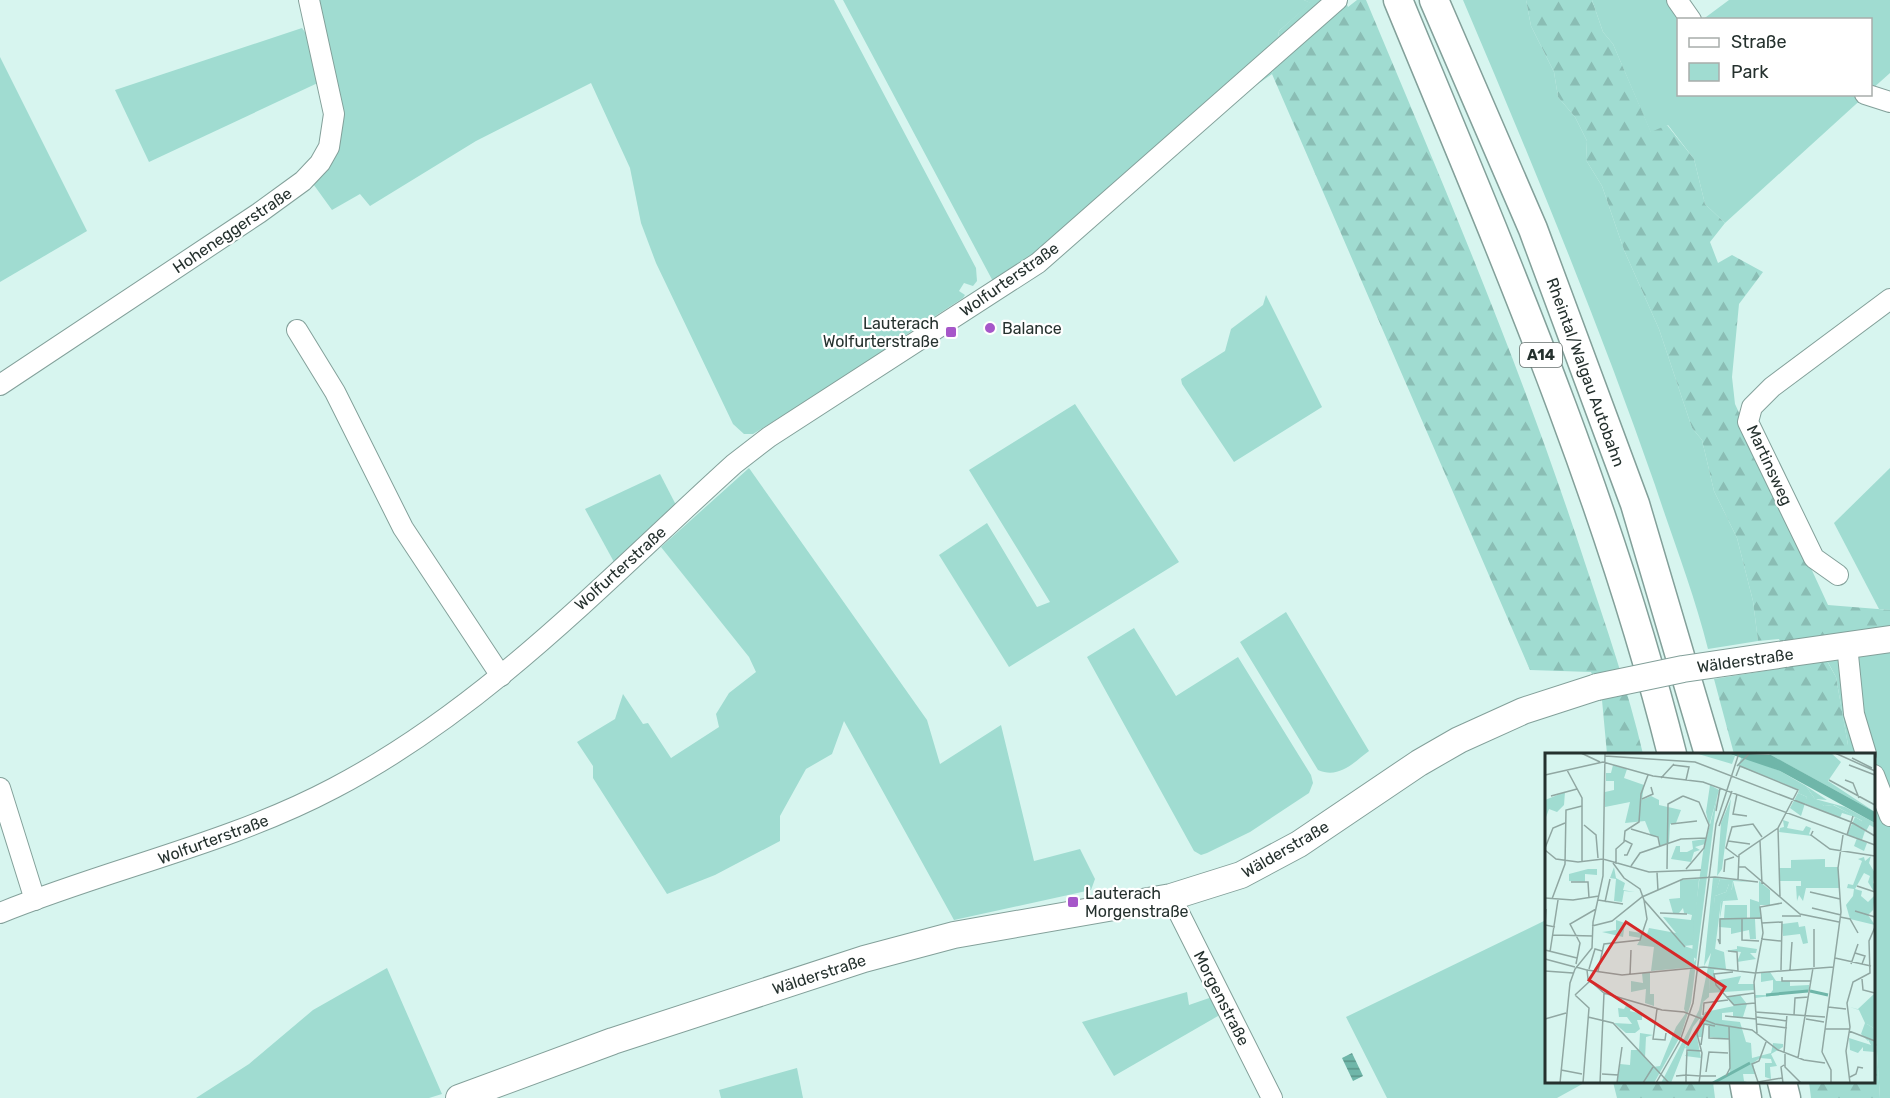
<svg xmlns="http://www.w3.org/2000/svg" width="1890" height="1098" viewBox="0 0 1890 1098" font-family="Rubik,sans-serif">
<defs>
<pattern id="forest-firs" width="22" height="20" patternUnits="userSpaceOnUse" patternTransform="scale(1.5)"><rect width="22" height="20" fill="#a0dcd1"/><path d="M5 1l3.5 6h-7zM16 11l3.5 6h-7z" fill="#8abdb4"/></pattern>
<pattern id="water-rules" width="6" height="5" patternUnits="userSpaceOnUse" patternTransform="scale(1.5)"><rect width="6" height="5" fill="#6fb6a9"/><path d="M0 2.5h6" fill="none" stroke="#5b958a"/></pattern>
</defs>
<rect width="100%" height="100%" fill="#d7f5ef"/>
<g fill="#a0dcd1">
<polygon points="313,0 834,0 976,268 977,281 973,286 964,283 959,291 965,295 963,298 895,342 897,346 753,434 744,434 733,424 656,263 641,223 630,168 591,83 476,141 370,206 360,194 332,210 311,181 334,151"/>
<polygon points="843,0 1304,0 1311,3 1279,31 1272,74 1211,117 996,287"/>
<path d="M 1463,0 L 1526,0 L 1531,26 L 1554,72 L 1558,97 L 1575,117 L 1587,141 L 1586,160 L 1602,186 L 1624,250 L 1659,329 L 1692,428 L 1702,440 L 1714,491 L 1737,538 L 1753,601 L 1758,641 L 1708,649 C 1694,593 1673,540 1655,485 C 1598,321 1531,160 1463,0 Z"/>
<polygon points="1592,0 1673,0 1687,19 1678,20 1678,94 1866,95 1725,223 1705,204 1694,159 1668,125 1651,133 1613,44 1603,32"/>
<polygon points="1729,0 1890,0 1890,73 1871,90 1870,20 1702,20"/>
<polygon points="302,28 312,42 322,81 149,162 115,90"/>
<polygon points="0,57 87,231 0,282"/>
<polygon points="1266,295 1322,407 1234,462 1182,384 1181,379 1225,351 1231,329 1263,305"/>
<polygon points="1075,404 1179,562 1009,667 939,555 987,523 1037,607 1050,602 969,470"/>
<polygon points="749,468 927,720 940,764 1001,725 1034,861 1080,849 1095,879 1091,890 954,920 844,721 832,754 806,769 780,816 780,841 715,875 667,894 593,778 593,766 577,742 615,719 623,694 643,724 648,723 671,758 719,727 716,714 729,693 756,672 749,657 661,547"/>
<polygon points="1890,468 1890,610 1879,609 1834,523"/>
<polygon points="660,474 676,505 614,562 585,509"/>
<path d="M 1286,612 L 1369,751 C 1353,763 1339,779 1318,770 L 1240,642 Z"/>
<polygon points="1134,628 1176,696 1238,657 1311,775 1313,783 1309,793 1250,832 1207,853 1201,855 1194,851 1087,657"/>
<polygon points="1890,636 1890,1098 1880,1098 1874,1005 1874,754 1848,754 1848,745 1836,677 1819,646"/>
<polygon points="1546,920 1546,1082 1586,1082 1557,1098 1387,1098 1346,1017"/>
<polygon points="387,968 442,1094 429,1098 196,1098 249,1064 313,1010"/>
<polygon points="1187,992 1189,1005 1215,996 1221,1010 1218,1016 1114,1076 1082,1022"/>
<polygon points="797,1068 803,1098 721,1098 719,1090"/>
</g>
<g fill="url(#forest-firs)">
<path d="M 1304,0 L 1345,0 L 1348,7 L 1357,0 L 1366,0 C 1444,186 1523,371 1585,563 C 1606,626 1628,690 1643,754 L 1607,754 L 1602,700 L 1591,672 L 1530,670 L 1272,74 L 1279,31 L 1310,3 Z"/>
<polygon points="1526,0 1592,0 1603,32 1613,44 1651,132 1667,125 1694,159 1705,204 1725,223 1710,242 1718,263 1732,255 1763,272 1739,304 1732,377 1735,404 1828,605 1890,610 1890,636 1819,647 1836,677 1848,745 1848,754 1734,754 1714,679 1789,667 1779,639 1758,641 1753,601 1737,538 1714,491 1702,440 1692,428 1659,329 1624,250 1602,186 1586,160 1587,141 1575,117 1558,97 1554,72 1531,26"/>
<polygon points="1874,1005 1880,1098 1811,1098 1809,1082 1874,1082"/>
<polygon points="1613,1082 1713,1082 1715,1098 1617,1098"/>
</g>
<polygon fill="url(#water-rules)" points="1352,1053 1363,1076 1353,1081 1342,1058"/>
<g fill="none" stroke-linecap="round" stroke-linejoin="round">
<defs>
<g id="minor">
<polyline points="1677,0 1691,20"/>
<polyline points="1865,94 1890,102"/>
<polyline points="297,330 335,392 403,528 501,676"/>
<polyline points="0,385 259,213 303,181 320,163 329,147 334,114 309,0"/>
<polyline points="1838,575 1814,558 1748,422 1752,407 1772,387 1890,299"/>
<polyline points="1847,645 1854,714 1866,754"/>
<polyline points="1874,775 1890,816"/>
<polyline points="0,788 35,900"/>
<polyline points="1171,897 1272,1098"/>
<path d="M 0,913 C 111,868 228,844 334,788 C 487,708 607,579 734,464 L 769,437 L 1038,263 L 1337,0"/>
</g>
<g id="major">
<polyline points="1785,654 1890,639"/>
<polyline points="459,1098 613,1041 864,959 954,935 1171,897 1241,875 1299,844 1419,763 1459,740 1523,711 1597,687"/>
</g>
<g id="highway">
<path d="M 1398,0 C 1500,247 1607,494 1672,754"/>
<polyline points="1434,0 1533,229 1635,504 1709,754"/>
<polyline points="1744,1082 1747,1098"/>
<polyline points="1782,1082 1786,1098"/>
</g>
</defs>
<use href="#minor" stroke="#83a09a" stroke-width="22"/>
<use href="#major" stroke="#83a09a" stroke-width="28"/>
<use href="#highway" stroke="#83a09a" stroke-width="31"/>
<use href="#minor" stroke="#fff" stroke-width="20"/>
<use href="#major" stroke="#fff" stroke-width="26"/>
<use href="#highway" stroke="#fff" stroke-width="28"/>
<defs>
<polyline id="major-bridge" points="1597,687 1683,669 1785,654"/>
</defs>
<use href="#major-bridge" stroke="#83a09a" stroke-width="28" stroke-linecap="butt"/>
<use href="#major-bridge" stroke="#fff" stroke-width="26"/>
</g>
<g fill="#a657c9" stroke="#fff" stroke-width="2">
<circle cx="990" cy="328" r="6"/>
<rect x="945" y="326" width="12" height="12" rx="3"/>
<rect x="1067" y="896" width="12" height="12" rx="3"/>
</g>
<g text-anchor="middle" stroke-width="4.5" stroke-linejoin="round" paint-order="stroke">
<rect fill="#fff" stroke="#666f6d" stroke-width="1.5" x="1520" y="343" width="42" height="24" rx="4.5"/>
<g font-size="15" font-weight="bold" fill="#25312e">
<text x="1541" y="360">A14</text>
</g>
<g font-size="16" fill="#25312e" stroke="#fff">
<text transform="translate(232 230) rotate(-34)" y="6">Hoheneggerstraße</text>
<text transform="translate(1009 279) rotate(-35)" y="6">Wolfurterstraße</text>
<text transform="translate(1586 372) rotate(70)" y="6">Rheintal/Walgau Autobahn</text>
<text transform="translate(1770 465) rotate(65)" y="6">Martinsweg</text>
<text transform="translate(620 568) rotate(-42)" y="6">Wolfurterstraße</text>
<text transform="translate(1745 660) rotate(-8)" y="6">Wälderstraße</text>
<text transform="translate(213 839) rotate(-20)" y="6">Wolfurterstraße</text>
<text transform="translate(1285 849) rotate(-30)" y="6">Wälderstraße</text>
<text transform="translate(819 974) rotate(-18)" y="6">Wälderstraße</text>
<text transform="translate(1222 998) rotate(63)" y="6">Morgenstraße</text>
</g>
<g font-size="16" fill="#25312e" stroke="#fff" text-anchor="start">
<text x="939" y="329" text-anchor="end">Lauterach<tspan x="939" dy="18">Wolfurterstraße</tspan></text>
<text x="1002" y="334">Balance</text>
<text x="1085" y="899">Lauterach<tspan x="1085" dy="18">Morgenstraße</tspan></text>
</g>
</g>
<g transform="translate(1545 753)">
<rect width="330" height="330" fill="#d7f5ef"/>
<path d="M 68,12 L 82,16 L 79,25 L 99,32 L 97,47 L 106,43 L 114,47 L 114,52 L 136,57 L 131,70 L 125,71 L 124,90 L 115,93 L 114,84 L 106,83 L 100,68 L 80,70 L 85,49 L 60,54 L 60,39 L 69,37 L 69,28 L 61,28 L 61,20 L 66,20 ZM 165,32 L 174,37 L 164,73 L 161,59 ZM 20,39 L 19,52 L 12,59 L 4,56 L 0,67 L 0,47 ZM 253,40 L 262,44 L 256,63 L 245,55 ZM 310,64 L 317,68 L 314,74 L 320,78 L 317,87 L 322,90 L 319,98 L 309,93 L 312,85 L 302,82 ZM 238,67 L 244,69 L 242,75 L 258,78 L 261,73 L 266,75 L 264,81 L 267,83 L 234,79 L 235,75 L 239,74 ZM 160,86 L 160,91 L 150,94 L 155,97 L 149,99 L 146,109 L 126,106 L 131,93 L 135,93 L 135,99 L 142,99 L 148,96 L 147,88 ZM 326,103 L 324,110 L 330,120 L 328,130 L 330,131 L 329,139 L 323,129 L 325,123 L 319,120 L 310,136 L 317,138 L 316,143 L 323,149 L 330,142 L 328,157 L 323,162 L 330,172 L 305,166 L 301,152 L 308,143 L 309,136 L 302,135 L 303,131 L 308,132 L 317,108 L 313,106 L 319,104 L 320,108 ZM 280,106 L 280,114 L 293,114 L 295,135 L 261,135 L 258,148 L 254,142 L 252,148 L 251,133 L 256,133 L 256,128 L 234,128 L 234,115 L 246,115 L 246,107 ZM 69,114 L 71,125 L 80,130 L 78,137 L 90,139 L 79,138 L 77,149 L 69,148 L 71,126 L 65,125 ZM 43,116 L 52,116 L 52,122 L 40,121 L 40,129 L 24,128 L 24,121 ZM 168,124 L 172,125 L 172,135 L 175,126 L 184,127 L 184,131 L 181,139 L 170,143 L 166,200 L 159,213 ZM 154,126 L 148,192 L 139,193 L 148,196 L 150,214 L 106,218 L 109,194 L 92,192 L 96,185 L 84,183 L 84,178 L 102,181 L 104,175 L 131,180 L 118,164 L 146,167 L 147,162 L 139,160 L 138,155 L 134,160 L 128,160 L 124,146 L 135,145 L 135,127 ZM 188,128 L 193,147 L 178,148 L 175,165 L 179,165 L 180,152 L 202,152 L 202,165 L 205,166 L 205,146 L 214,149 L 214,128 L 225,137 L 225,152 L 215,152 L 216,165 L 210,166 L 211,186 L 205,186 L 204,177 L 186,181 L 186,175 L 174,174 L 176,149 L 187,136 ZM 71,167 L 80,170 L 78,184 L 57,179 L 71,177 ZM 253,169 L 254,174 L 260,173 L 263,190 L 258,191 L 255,181 L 238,183 L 237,171 ZM 192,193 L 212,196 L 211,200 L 205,200 L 211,206 L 192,209 L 196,199 L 180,198 L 192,196 ZM 165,217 L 169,217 L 169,228 L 196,223 L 193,231 L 209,231 L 209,237 L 164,240 ZM 105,219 L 105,241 L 109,241 L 109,253 L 100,250 L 101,236 L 86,239 L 86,228 L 98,230 L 97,220 ZM 225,219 L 231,228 L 245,228 L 245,233 L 264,232 L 264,238 L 210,245 L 210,242 L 224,242 L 228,237 L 228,227 L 216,229 L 216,220 ZM 330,240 L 330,261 L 319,261 L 313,256 ZM 195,242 L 202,251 L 198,264 L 188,264 L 188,259 L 177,260 L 177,267 L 195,269 L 201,289 L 206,290 L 207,305 L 226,300 L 228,290 L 238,291 L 238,294 L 226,301 L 232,313 L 225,314 L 226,326 L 220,324 L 220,310 L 227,310 L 226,306 L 215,305 L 208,310 L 210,321 L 198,321 L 199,328 L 205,330 L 169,330 L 185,321 L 184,286 L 164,284 L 164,272 L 159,271 L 157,284 L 152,284 L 156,305 L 140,303 L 144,297 L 140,295 L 160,259 L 189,253 L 181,244 ZM 82,251 L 87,252 L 85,258 L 97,261 L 97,267 L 92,267 L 95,276 L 90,280 L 81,280 L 69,270 L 87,271 L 82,264 L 74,264 L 73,255 L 79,256 ZM 322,271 L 330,276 L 330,299 L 318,298 L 318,294 L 313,300 L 305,297 L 304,285 L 326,292 L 320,281 ZM 95,280 L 108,282 L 101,284 L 100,305 L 108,314 L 99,330 L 72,330 L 75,311 L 85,312 L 86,297 L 94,297 Z" fill="#a0dcd1"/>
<path d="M 150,0 L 182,0 L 190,3 L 187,11 ZM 222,0 L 286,0 L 296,9 L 283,28 L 330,59 ZM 197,3 L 235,18 L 261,33 L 270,46 L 300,54 L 330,70 L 330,75 L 289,52 L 279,53 L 260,39 L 193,13 ZM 172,44 L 146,250 L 136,282 L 109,330 L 99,330 L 108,314 L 115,313 L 131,274 L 141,260 L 139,256 L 145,216 L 151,206 L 147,203 L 149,167 L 158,99 ZM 186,46 L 177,116 L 172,123 L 176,70 ZM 172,125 L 205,129 L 188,128 L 186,140 L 176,149 L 170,196 L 179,199 L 181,216 L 165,217 L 164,244 L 158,249 L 156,263 L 162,267 L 155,265 L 148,274 L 126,330 L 116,330 L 154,257 L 166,200 L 163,196 L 170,143 L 181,139 L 184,131 L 184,127 L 175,126 L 172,136 ZM 305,254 L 330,261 L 330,276 L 322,271 L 323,288 L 316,281 L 320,270 L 314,257 Z" fill="#a0dcd1"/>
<path d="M 261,33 L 282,47 L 271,46 L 279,53 L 288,52 L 325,71 L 321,78 L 314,73 L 317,67 L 310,64 L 297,60 L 295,65 L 259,50 L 262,44 L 253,40 L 255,34 L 270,46 Z" fill="#a0dcd1"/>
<path d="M 182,0 L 226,2 L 330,59 L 330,70 L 235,18 Z" fill="#6fb6a9"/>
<path fill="none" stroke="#6fb6a9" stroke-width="3" d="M 265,238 L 283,242M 221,242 L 263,238M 168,330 L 205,310"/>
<path fill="none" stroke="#90a7a2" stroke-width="1.5" d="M 36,0 L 55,9M 290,0 L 330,18M 60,3 L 150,9 L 306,69 L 330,83M 307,5 L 327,15M 128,12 L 144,14 L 141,27M 304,12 L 330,22M 192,13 L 205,0M 22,17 L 37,45 L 37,108M 0,22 L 58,9 L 108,23 L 158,29 L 330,92M 191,23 L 195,13 L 253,37 L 233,75 L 194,102 L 193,127M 116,25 L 129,11M 284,27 L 330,52M 300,27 L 308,30 L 314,45M 192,41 L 188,61 L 202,63M 6,43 L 32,36M 138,43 L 154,49 L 164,72 L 159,95 L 141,116M 97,46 L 108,41 L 106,34M 171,58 L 175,35M 126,71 L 152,68M 39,72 L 51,82 L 53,105M 174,73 L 187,38M 233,75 L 235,144M 86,76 L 113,84 L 115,94M 268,78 L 266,82 L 285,96 L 330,103M 302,82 L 308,63M 183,88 L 205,91M 215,88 L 217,131M 0,95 L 8,75 L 20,70M 0,97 L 11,106 L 33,109 L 58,106 L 104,119 L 156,117M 79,102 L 82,102 L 87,91 L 79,87M 193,104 L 181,95 L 187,74 L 208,71 L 217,84M 68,110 L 79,125 L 95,136 L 99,147 L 140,194M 71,111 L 71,96 L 79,89 L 80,78 L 94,69 L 96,41 L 103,22M 86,113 L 95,100 L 136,86 L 161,85M 193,114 L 200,114 L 255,161 L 294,169M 122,116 L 123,51 L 138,43M 112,119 L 113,138M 179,119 L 180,107 L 189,104M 26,129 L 43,129 L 44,145M 312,133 L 330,139M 265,139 L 295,146M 0,145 L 28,147 L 54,143M 7,146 L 20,111 L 21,57 L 37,53M 53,147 L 78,151M 60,149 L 65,126M 267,155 L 296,162M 1,156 L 0,172 L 10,174M 310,158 L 330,164M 115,160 L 142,161M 237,163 L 256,163M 295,164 L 305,166 L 313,180M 197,166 L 197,187 L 214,188M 217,170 L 237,169 L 236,217M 47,173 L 67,168 L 97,144 L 138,126 L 170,124 L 213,129M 8,182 L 48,183M 173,186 L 175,191 L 175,166 L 217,165M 216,186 L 236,188M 0,197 L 32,205M 183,198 L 192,199 L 193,218M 5,199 L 13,147M 310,200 L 320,203 L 317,211M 290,205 L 326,213M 0,206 L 30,214M 31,211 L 35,190 L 25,171 L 51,156M 306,211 L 313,191M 31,214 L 42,217 L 43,226 L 59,240 L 117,257 L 139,259 L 170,271 L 207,277 L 233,297 L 259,307M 269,214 L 269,176M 44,216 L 50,196 L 57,198M 42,217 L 77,222 L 159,214 L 210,220 L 288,214M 245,217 L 247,189M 0,218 L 28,220M 53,218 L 59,191 L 95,187 L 102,166 L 99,147M 188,219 L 169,221 L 171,232 L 189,252 L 210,250M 85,222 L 86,197M 237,224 L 237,228 L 266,228M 317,226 L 318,237 L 330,240M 30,242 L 44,255 L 38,330M 30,242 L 45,228M 181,244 L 209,240M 283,254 L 301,256M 112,256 L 108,286 L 120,287 L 121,280M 210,259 L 280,264M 158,262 L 159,250 L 183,247M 249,262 L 250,245 L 264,244M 180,263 L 211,266M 43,264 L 68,270 L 124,330M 211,264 L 242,268M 0,266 L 21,260M 261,266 L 279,269M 212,271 L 242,275M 164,272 L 164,285 L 184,286M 280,276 L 304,276M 304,278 L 330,288M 212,280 L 209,229 L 218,180 L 215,154 L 237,150M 156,292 L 159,271 L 170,273M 277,299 L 286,317 L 286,330M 277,299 L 296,159 L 293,115 L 298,82M 239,300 L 242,261M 240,301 L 240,314 L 256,330M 253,305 L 268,215M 259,307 L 280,310M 16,317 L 37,321M 161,319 L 164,299 L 183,300M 57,321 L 73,322 L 72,330M 73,322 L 77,294M 131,323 L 141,322 L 142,297 L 157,298M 181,323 L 185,315 L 184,274M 305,324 L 311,321 L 313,314 L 318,315M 213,329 L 207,311 L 214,308 L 221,289M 213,329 L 237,325M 15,330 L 25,230 L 30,216 L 47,195 L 48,169 L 58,123 L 60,0M 55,330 L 59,240M 98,330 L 108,314M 111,330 L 135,288 L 148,250 L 171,71 L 194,0M 141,330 L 141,322 L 155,323 L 157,300 L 152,281 L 156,266M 154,330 L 155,323 L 171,323M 238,330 L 236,314 L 239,312M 305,330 L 301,298 L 305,274 L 302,250 L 308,229 L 325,220 L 324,188 L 330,174"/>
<path fill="#d62828" fill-opacity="0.15" stroke="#d62828" stroke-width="3" d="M 81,169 L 180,234 L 143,291 L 44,227 Z"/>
<rect width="330" height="330" fill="none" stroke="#25312e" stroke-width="3"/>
</g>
<rect x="1677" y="18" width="195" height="78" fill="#ffffff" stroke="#a8adab" stroke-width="1.5"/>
<rect x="1689" y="38" width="30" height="9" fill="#ffffff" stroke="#a8adab" stroke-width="1.5"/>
<text x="1731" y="48" font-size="18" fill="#25312e">Straße</text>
<rect x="1689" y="63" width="30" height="18" fill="#a0dcd1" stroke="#a8adab" stroke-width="1.5"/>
<text x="1731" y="78" font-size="18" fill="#25312e">Park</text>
</svg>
